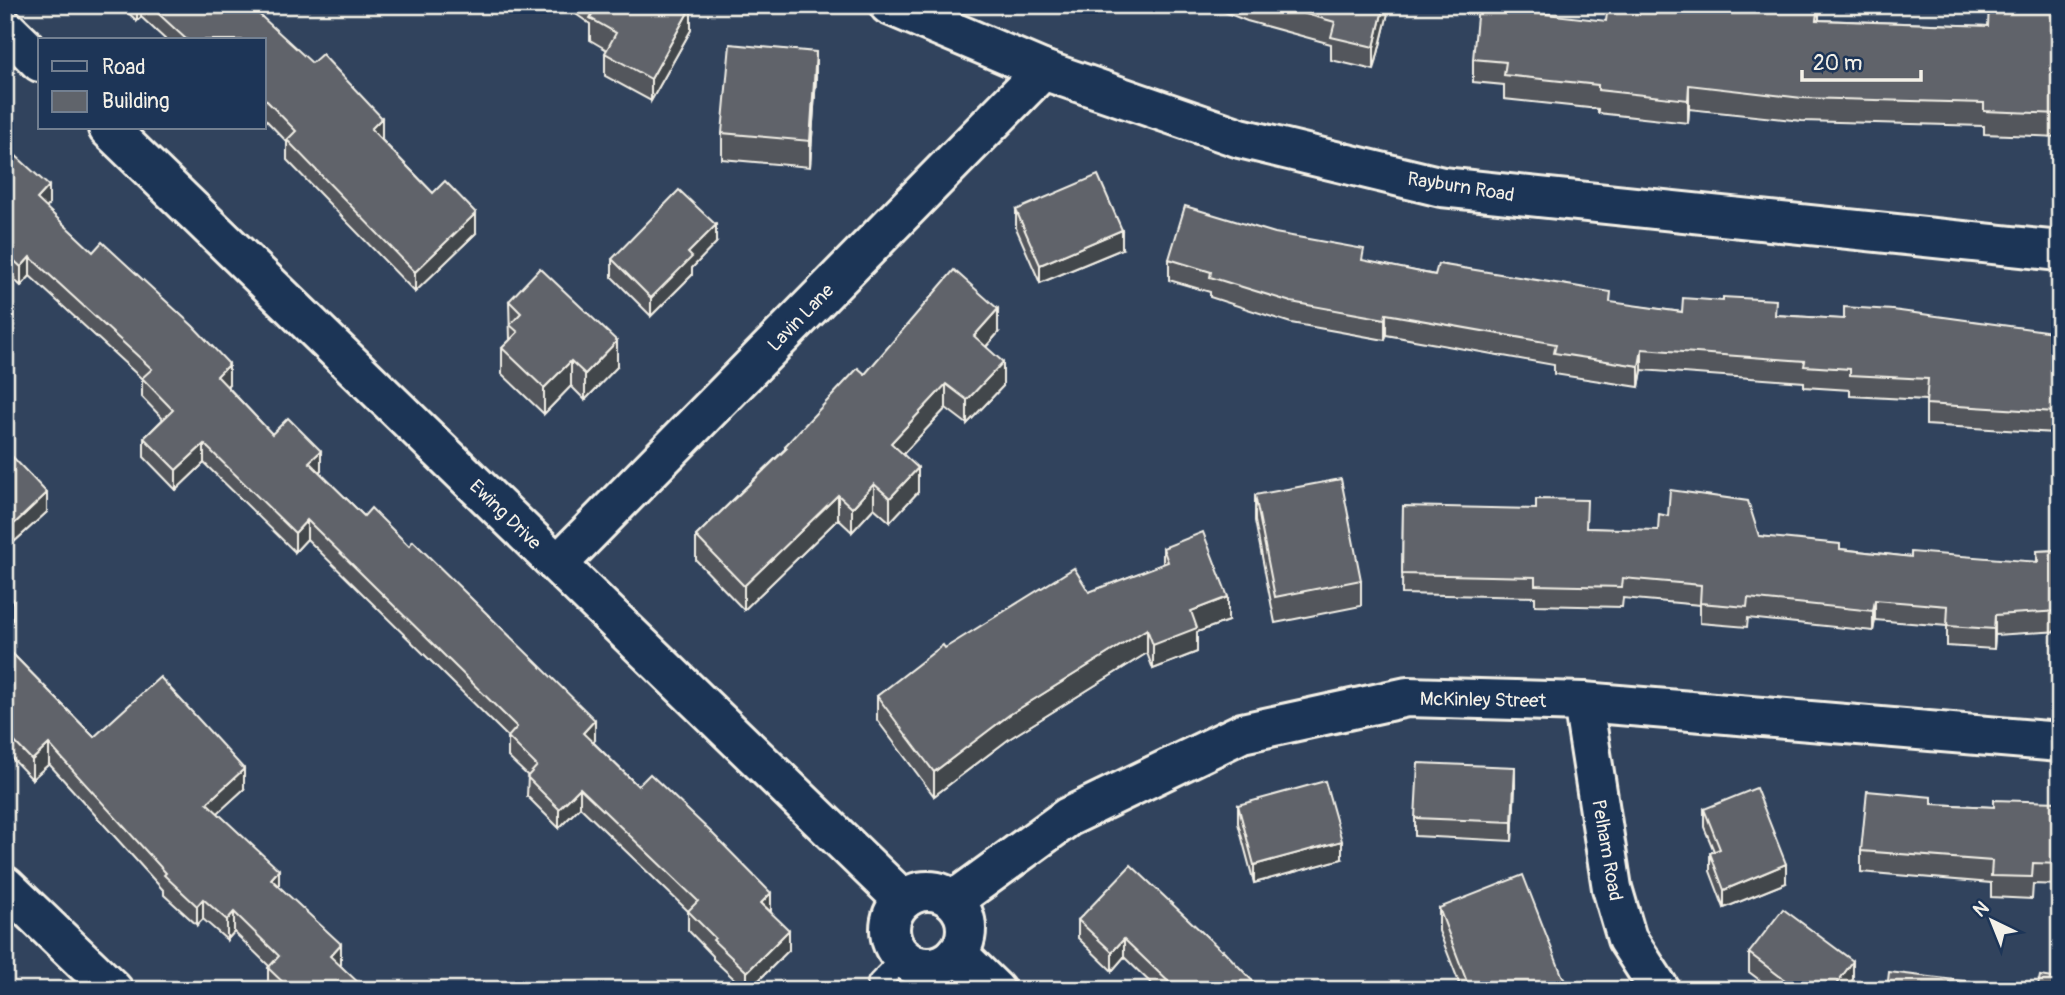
<svg xmlns="http://www.w3.org/2000/svg" width="2065" height="995" viewBox="0 0 2065 995" font-family="Pangolin,sans-serif">
<rect width="100%" height="100%" fill="#31435d"/>
<filter id="ink" filterUnits="userSpaceOnUse"><feTurbulence type="fractalNoise" baseFrequency=".0143" numOctaves="2"/><feDisplacementMap in="SourceGraphic" scale="14" xChannelSelector="R" yChannelSelector="G"/><feConvolveMatrix kernelMatrix="1 2 1 2 8 2 1 2 1" color-interpolation-filters="sRGB"/></filter>
<g filter="url(#ink)">
<g fill="none" stroke-linecap="round" stroke-linejoin="round">
<defs>
<polyline id="lane" points="879,983 903,958"/>
<g id="street">
<polyline points="889,5 1043,70 1240,138 1442,187 2060,251"/>
<polyline points="5,28 40,62"/>
<polyline points="108,128 903,900"/>
<polyline points="558,564 1043,70"/>
<polyline points="1583,702 1612,888 1627,939 1660,990"/>
<polyline points="5,886 113,990"/>
<circle cx="928" cy="929" r="38"/>
<polyline points="954,900 1068,817 1242,733 1407,697 1583,702 2060,742"/>
<polyline points="957,953 995,990"/>
</g>
</defs>
<use href="#lane" stroke="#f4f1e8" stroke-width="26"/>
<use href="#street" stroke="#f4f1e8" stroke-width="44"/>
<use href="#lane" stroke="#1d3557" stroke-width="21"/>
<use href="#street" stroke="#1d3557" stroke-width="38"/>
</g>
<g fill="#53565c" stroke="#f4f1e8" stroke-width="2">
<polygon points="120,5 249,5 382,138 381,139 433,193 476,233 415,292 287,160 287,142 264,118 264,40 166,40 141,17 137,21"/>
<polygon points="563,5 687,5 691,30 651,101 605,76 605,53 607,50 590,40 590,24"/>
<polygon points="1207,5 1390,5 1374,70 1331,60 1331,44 1247,21"/>
<polygon points="1819,5 1819,20 1988,26 2060,8 2060,137 1984,134 1984,126 1802,121 1689,109 1688,123 1598,113 1598,109 1504,99 1504,85 1473,82 1473,59 1606,21"/>
<polygon points="816,78 810,167 722,159 722,133"/>
<polygon points="5,163 49,205 46,208 229,384 227,386 272,434 321,470 319,472 364,516 595,740 593,742 638,786 771,912 789,950 749,990 746,990 713,959 713,956 688,930 688,911 580,807 559,828 527,796 528,776 508,757 508,737 307,539 295,552 204,463 176,490 144,457 144,438 163,419 142,397 142,379 30,276 21,286 5,271"/>
<polygon points="1016,210 1122,249 1040,283 1016,228"/>
<polygon points="716,243 692,268 692,275 651,316 612,277 612,259"/>
<polygon points="1169,259 1364,261 1435,275 1611,303 1682,312 1776,315 2060,333 2060,457 2053,457 2054,433 1926,425 1926,400 1850,396 1850,390 1804,387 1804,382 1642,370 1639,387 1554,374 1554,365 1386,335 1385,340 1291,323 1210,297 1210,292 1169,280"/>
<polygon points="509,301 617,367 585,400 571,386 544,414 502,374 502,348 510,340"/>
<polygon points="998,333 986,347 1003,386 967,424 946,408 903,454 918,492 890,522 874,508 852,532 838,519 744,610 696,560 696,536 785,449 785,446 865,374"/>
<polygon points="5,457 47,512 14,542 5,532"/>
<polygon points="1255,495 1361,580 1361,606 1275,623 1255,521"/>
<polygon points="1403,506 1587,528 1759,536 1840,549 1911,557 2037,562 2037,551 2060,550 2060,631 1995,635 1994,649 1947,646 1947,626 1875,620 1873,631 1748,618 1747,627 1700,623 1700,605 1623,598 1622,607 1535,605 1535,597 1402,594"/>
<polygon points="1163,548 1228,621 1197,632 1197,652 1153,669 1147,653 1009,739 934,796 877,720 877,696 945,648 1163,564"/>
<polygon points="5,646 94,737 244,789 217,813 279,887 341,964 340,965 361,990 271,990 268,987 268,968 269,966 234,932 227,940 203,919 197,925 164,895 164,891 49,764 32,779 5,751"/>
<polygon points="1515,786 1512,841 1415,836 1415,818"/>
<polygon points="2060,802 2060,885 2033,884 2032,899 1991,897 1991,883 1861,872 1861,851 1932,804 1994,807"/>
<polygon points="1238,805 1342,859 1254,883 1238,823"/>
<polygon points="1704,809 1786,883 1724,908 1710,871 1710,853 1714,851 1704,827"/>
<polygon points="1439,908 1562,975 1572,990 1462,990 1439,931"/>
<polygon points="1078,920 1261,990 1158,990 1124,957 1112,971 1078,938"/>
<polygon points="1749,953 1853,979 1845,990 1773,990 1749,972"/>
</g>
<g fill="#43464b" stroke="#f4f1e8" stroke-width="2">
<polygon points="137,5 141,5 141,17 137,21"/>
<polygon points="1384,5 1390,5 1374,70 1374,47"/>
<polygon points="1818,5 1819,5 1819,21 1816,20"/>
<polygon points="691,7 691,30 651,101 651,79"/>
<polygon points="816,52 816,78 810,167 810,141"/>
<polygon points="1689,85 1689,109 1688,123 1688,100"/>
<polygon points="382,118 382,138 371,149 371,129"/>
<polygon points="49,186 49,205 37,219 37,199"/>
<polygon points="476,213 476,233 415,292 415,272"/>
<polygon points="716,225 716,243 692,268 692,275 651,316 651,298 688,253"/>
<polygon points="1122,230 1122,249 1040,283 1040,265"/>
<polygon points="30,257 30,276 21,286 21,267"/>
<polygon points="998,309 998,333 974,360 974,336"/>
<polygon points="1386,314 1386,335 1385,340 1385,319"/>
<polygon points="617,341 617,367 585,400 585,374"/>
<polygon points="1642,349 1642,370 1639,387 1639,366"/>
<polygon points="571,361 571,386 544,414 544,388"/>
<polygon points="1003,362 1003,386 967,424 967,400"/>
<polygon points="229,364 229,384 217,395 217,376"/>
<polygon points="946,384 946,408 891,467 891,443"/>
<polygon points="204,444 204,463 176,490 176,470"/>
<polygon points="321,451 321,470 309,481 309,462"/>
<polygon points="918,468 918,492 890,522 890,498"/>
<polygon points="874,484 874,508 852,532 852,508"/>
<polygon points="47,493 47,512 14,542 14,524"/>
<polygon points="838,495 838,519 744,610 744,586"/>
<polygon points="307,520 307,539 295,552 295,533"/>
<polygon points="1228,597 1228,621 1197,632 1197,652 1153,669 1153,645 1191,611"/>
<polygon points="13,600 13,620 5,627 5,608"/>
<polygon points="1875,600 1875,620 1873,631 1873,611"/>
<polygon points="1995,615 1995,635 1994,649 1994,629"/>
<polygon points="1147,629 1147,653 1009,739 934,796 934,772 1009,715"/>
<polygon points="595,720 595,740 583,752 583,733"/>
<polygon points="49,744 49,764 32,779 32,760"/>
<polygon points="1515,767 1515,786 1512,841 1512,822"/>
<polygon points="244,769 244,789 207,823 207,803"/>
<polygon points="580,788 580,807 559,828 559,809"/>
<polygon points="1342,841 1342,859 1254,883 1254,865"/>
<polygon points="1786,864 1786,883 1724,908 1724,890"/>
<polygon points="279,870 279,889 271,879"/>
<polygon points="771,893 771,912 761,903"/>
<polygon points="203,899 203,919 197,925 197,906"/>
<polygon points="234,912 234,932 227,940 227,920"/>
<polygon points="789,930 789,950 749,990 747,990 747,972"/>
<polygon points="1124,939 1124,957 1112,971 1112,952"/>
<polygon points="341,944 341,964 330,975 330,956"/>
<polygon points="1853,961 1853,979 1845,990 1832,990"/>
</g>
<g fill="#60646b" stroke="#f4f1e8" stroke-width="2">
<polygon points="149,5 249,5 312,63 322,54 382,118 371,129 433,193 445,181 476,213 415,272 287,140 296,131 264,98 264,40 187,40"/>
<polygon points="594,5 687,5 691,7 651,79 605,53 616,33 590,18 596,7"/>
<polygon points="1273,5 1384,5 1374,47 1331,37 1335,22"/>
<polygon points="1608,5 1818,5 1816,20 1988,26 1989,5 2060,8 2060,114 1984,111 1984,103 1802,98 1689,85 1688,100 1598,90 1598,85 1504,75 1506,62 1473,59 1478,6 1606,21"/>
<polygon points="730,44 816,52 810,141 722,133"/>
<polygon points="14,154 49,186 37,199 93,252 102,242 193,326 229,364 217,376 272,434 288,418 321,451 309,462 364,516 371,508 409,546 413,541 595,720 583,733 638,786 650,774 712,833 771,893 761,903 789,930 747,972 713,940 715,938 688,911 698,901 580,788 559,809 527,777 537,766 508,737 517,727 307,520 295,533 204,444 176,470 144,438 173,410 142,378 152,369 30,257 21,267 5,252 5,163"/>
<polygon points="1098,175 1122,230 1040,265 1016,210"/>
<polygon points="679,190 716,225 688,253 692,257 651,298 612,259"/>
<polygon points="1185,206 1275,233 1364,249 1362,260 1435,275 1438,264 1611,292 1610,302 1682,312 1683,298 1723,301 1723,297 1776,300 1775,315 1844,319 1844,307 1893,310 2060,333 2060,437 2053,436 2055,412 1926,404 1928,379 1850,375 1850,369 1804,366 1805,361 1642,349 1639,366 1554,353 1556,344 1386,314 1385,319 1291,302 1210,277 1211,272 1169,259"/>
<polygon points="540,268 617,341 585,374 571,361 544,388 502,348 518,332 510,325 521,313 509,301"/>
<polygon points="954,270 998,309 974,336 1003,362 967,400 946,384 891,443 918,468 890,498 874,484 852,508 838,495 744,586 696,536 787,448 785,446 858,368 865,374"/>
<polygon points="9,453 47,493 14,524 5,514 5,457"/>
<polygon points="1341,479 1361,580 1275,597 1255,495"/>
<polygon points="1670,490 1748,501 1759,536 1840,544 1840,549 1911,557 1911,552 2038,562 2037,551 2060,550 2060,611 1995,615 1994,629 1947,626 1948,606 1875,600 1873,611 1748,598 1747,607 1700,603 1701,585 1623,578 1622,587 1535,585 1535,577 1402,574 1403,506 1536,509 1536,499 1587,500 1586,528 1658,530 1659,514 1668,516"/>
<polygon points="1203,532 1228,597 1191,611 1197,628 1153,645 1147,629 1009,715 934,772 877,696 943,645 945,648 1074,568 1089,592 1168,562 1163,548"/>
<polygon points="5,592 13,600 5,608"/>
<polygon points="5,646 94,737 160,677 244,769 207,803 279,870 271,879 341,944 330,956 361,985 357,990 291,990 268,968 279,956 234,912 227,920 203,899 197,906 164,875 166,873 49,744 32,760 5,732"/>
<polygon points="1418,763 1515,767 1512,822 1415,818"/>
<polygon points="1325,781 1342,841 1254,865 1238,805"/>
<polygon points="1756,788 1786,864 1724,890 1710,853 1720,849 1704,809"/>
<polygon points="1867,791 1932,797 1932,804 1994,807 1994,800 2060,802 2060,864 2033,863 2032,877 1991,876 1992,861 1861,851"/>
<polygon points="1131,865 1222,951 1223,950 1261,990 1177,990 1124,939 1112,952 1078,920"/>
<polygon points="1523,875 1562,975 1572,990 1483,990 1481,987 1475,990 1470,990 1439,908"/>
<polygon points="1783,909 1853,961 1832,990 1798,990 1749,953"/>
<polygon points="1889,972 2037,990 2040,976 2060,979 2060,990 1887,990"/>
</g>
</g>
<g text-anchor="middle" stroke-width="5" stroke-linejoin="round" paint-order="stroke">
<g font-size="19" fill="#f4f1e8" stroke="#1d3557">
<text transform="translate(1461 186) rotate(9)" y="7">Rayburn Road</text>
<text transform="translate(800 317) rotate(-46)" y="7">Lavin Lane</text>
<text transform="translate(506 514) rotate(44)" y="7">Ewing Drive</text>
<text transform="translate(1483 699) rotate(1)" y="7">McKinley Street</text>
<text transform="translate(1608 850) rotate(80)" y="7">Pelham Road</text>
</g>
</g>
<rect width="2065" height="995" fill="none" stroke="#1d3557" stroke-width="28"/>
<rect x="14" y="14" width="2037" height="967" fill="none" stroke="#f4f1e8" stroke-width="2.5" filter="url(#ink)"/>
<rect x="38" y="38" width="228" height="91" fill="#1d3557" stroke="#738091" stroke-width="2"/>
<rect x="52" y="61" width="35" height="10" fill="#1d3557" stroke="#738091" stroke-width="2"/>
<text x="102" y="74" font-size="21" fill="#f4f1e8">Road</text>
<rect x="52" y="91" width="35" height="21" fill="#60646b" stroke="#738091" stroke-width="2"/>
<text x="102" y="108" font-size="21" fill="#f4f1e8">Building</text>
<g transform="translate(1992 921) rotate(317)" stroke="#1d3557" stroke-width="5" paint-order="stroke">
<path d="M0-5L12 26L0 18L-12 26Z" fill="#f4f1e8"/>
<text y="-10" font-size="19" font-weight="bold" text-anchor="middle" fill="#f4f1e8">N</text>
</g>
<path d="M1802 70v10h119v-10" fill="none" stroke="#f4f1e8" stroke-width="3.5"/>
<text x="1813" y="70" font-size="21" fill="#f4f1e8" stroke="#1d3557" stroke-width="5" paint-order="stroke">20 m</text>
</svg>
